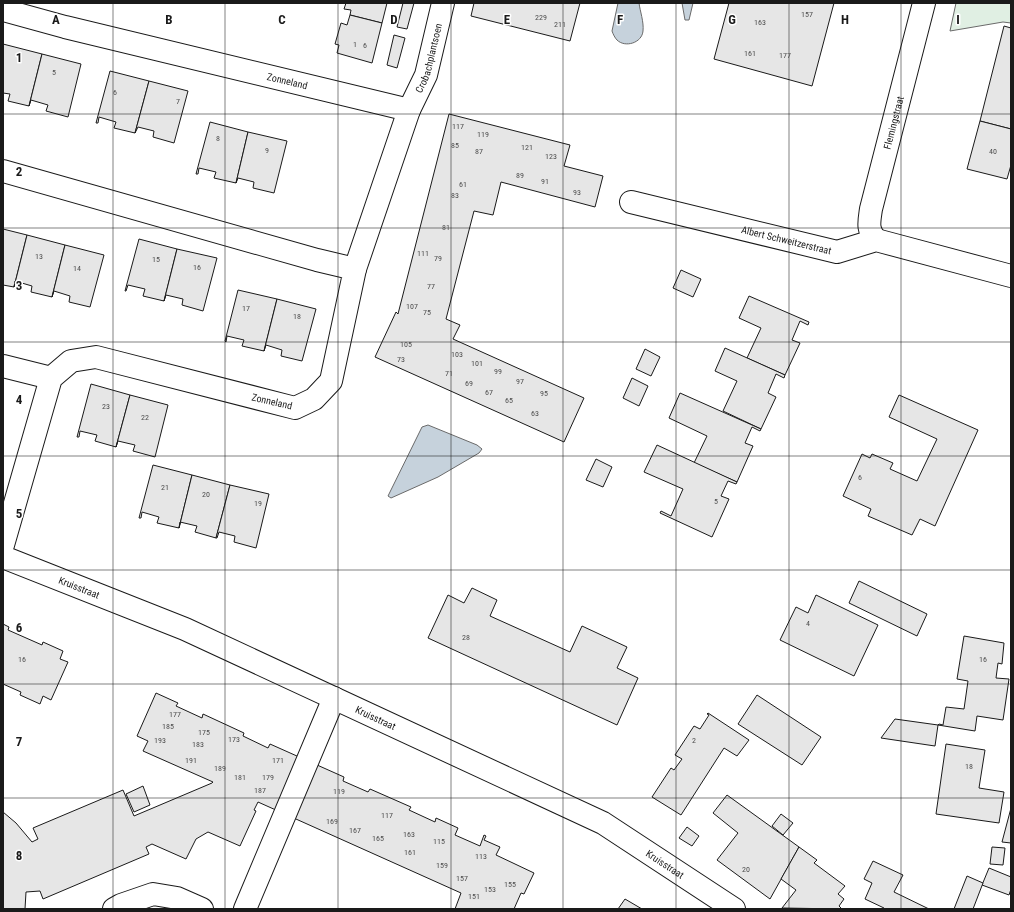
<svg xmlns="http://www.w3.org/2000/svg" width="1014" height="912" viewBox="0 0 1014 912" font-family="'Roboto Condensed',sans-serif">
<rect width="100%" height="100%" fill="#fff"/>
<polygon fill="#e0efe3" stroke="#6a6a6a" points="956,3 1011,3 1011,23 1003,22 950,31"/>
<g fill="#c6d2dc" stroke="#6a6a6a">
<path d="M 618,3 L 639,3 C 640,11 644,22 643,31 C 642,43 625,48 617,40 C 615,38 613,34 612,31 Z"/>
<polygon points="682,3 693,3 689,20 685,20"/>
<polygon points="428,425 477,445 482,449 479,453 438,477 391,498 388,496 422,427"/>
</g>
<g fill="#e6e6e6" stroke="#1a1a1a">
<polygon points="346,3 387,3 382,23 350,15 351,10 344,9"/>
<polygon points="403,3 414,3 407,29 397,27"/>
<polygon points="474,3 580,3 570,41 471,16"/>
<polygon points="729,3 834,3 812,86 714,59"/>
<polygon points="350,15 382,23 372,63 337,53 339,45 335,44 341,23 347,25"/>
<polygon points="1004,26 1011,28 1011,129 980,121"/>
<polygon points="394,35 405,38 397,68 387,65"/>
<polygon points="3,44 42,54 29,106 8,101 10,94 3,93"/>
<polygon points="42,54 81,64 68,117 46,111 48,105 31,100 29,106"/>
<polygon points="110,71 149,81 135,133 114,128 116,122 99,117 98,123 96,123"/>
<polygon points="149,81 188,91 174,143 153,137 154,131 138,127 135,133"/>
<polygon points="449,114 570,145 564,166 603,176 595,207 501,182 493,215 474,211 446,319 460,325 453,339 584,398 564,442 375,357 396,312 398,314"/>
<polygon points="980,121 1011,129 1011,165 1007,179 967,169"/>
<polygon points="210,122 248,132 236,183 214,178 216,172 199,168 198,174 196,174"/>
<polygon points="248,132 287,141 274,193 253,188 254,182 238,178 236,183"/>
<polygon points="3,229 27,235 14,287 3,285"/>
<polygon points="27,235 65,245 52,297 31,292 32,286 15,281 14,287"/>
<polygon points="139,239 177,249 164,301 143,296 145,289 128,285 126,291 125,291"/>
<polygon points="65,245 104,255 90,307 69,302 70,296 54,291 52,297"/>
<polygon points="177,249 217,258 203,311 182,305 183,299 166,295 164,301"/>
<polygon points="681,270 701,279 693,297 673,288"/>
<polygon points="238,290 277,299 264,351 242,346 244,340 227,336 226,342 225,341"/>
<polygon points="749,296 809,322 808,325 800,321 792,340 800,343 785,375 747,358 761,328 739,318"/>
<polygon points="277,299 316,309 302,361 281,356 282,350 266,345 264,351"/>
<polygon points="725,348 785,375 784,378 776,374 768,393 776,397 761,429 723,411 737,381 715,371"/>
<polygon points="645,349 660,357 651,376 636,369"/>
<polygon points="632,378 648,386 639,406 623,398"/>
<polygon points="91,384 130,395 116,447 95,441 97,435 80,431 79,437 77,437"/>
<polygon points="680,393 761,429 760,431 752,427 745,443 753,446 737,482 694,463 707,436 669,418"/>
<polygon points="130,395 168,405 155,457 133,451 135,445 118,441 116,447"/>
<polygon points="899,395 978,430 935,526 920,519 912,535 868,516 871,509 843,496 862,454 870,458 872,454 893,463 890,469 917,481 937,439 889,417"/>
<polygon points="657,445 737,482 736,484 728,481 721,496 729,499 712,537 660,513 661,511 671,516 683,489 644,472"/>
<polygon points="596,459 612,467 603,487 586,480"/>
<polygon points="153,465 192,475 179,528 157,523 159,517 142,512 141,518 139,518"/>
<polygon points="192,475 230,485 216,538 195,532 197,526 180,522 179,528"/>
<polygon points="230,485 269,494 256,548 234,542 235,536 219,532 217,538 216,538"/>
<polygon points="859,581 927,614 917,636 849,603"/>
<polygon points="472,588 497,600 490,616 570,652 582,626 627,647 617,668 638,678 617,725 428,638 448,595 464,603"/>
<polygon points="816,595 878,625 854,676 780,640 796,607 808,613"/>
<polygon points="3,624 9,627 8,630 42,645 43,642 63,651 60,659 68,662 51,700 43,696 40,704 20,695 21,692 3,684"/>
<polygon points="964,636 1004,643 1002,664 998,663 996,678 1009,679 1003,720 977,716 975,731 938,725 939,724 943,725 946,707 964,709 968,681 957,679"/>
<polygon points="156,693 178,703 176,706 202,718 203,714 244,733 243,736 268,748 270,744 344,777 343,781 368,792 370,789 411,807 409,810 435,822 436,818 458,828 455,835 480,846 484,835 486,836 484,840 500,847 496,855 534,873 524,894 521,893 514,909 455,909 461,893 258,802 254,810 256,811 240,846 208,832 196,839 186,859 152,844 146,847 149,854 43,899 40,891 26,892 25,909 3,909 3,812 16,823 32,842 38,839 33,828 123,790 134,816 212,783 213,782 143,751 148,741 137,736"/>
<polygon points="757,695 821,737 802,765 738,724"/>
<polygon points="708,713 749,740 737,756 724,748 681,815 652,797 671,768 674,770 682,759 675,755 694,726 700,729 709,715 707,714"/>
<polygon points="895,719 938,725 935,746 881,738"/>
<polygon points="946,744 985,750 979,788 1004,792 999,823 936,814"/>
<polygon points="143,786 150,805 134,812 126,794"/>
<polygon points="727,795 799,847 770,899 717,860 738,833 713,813"/>
<polygon points="1011,808 1011,843 1002,842"/>
<polygon points="781,814 793,823 783,835 772,826"/>
<polygon points="687,827 699,836 692,846 679,838"/>
<polygon points="799,847 817,860 814,863 845,886 838,894 844,899 839,906 842,909 782,908 796,890 781,879"/>
<polygon points="992,847 1005,848 1003,865 990,864"/>
<polygon points="873,861 903,875 894,892 929,909 884,909 884,908 865,899 872,883 864,879"/>
<polygon points="989,868 1011,877 1011,889 1009,895 982,885"/>
<polygon points="967,876 983,883 973,909 954,909"/>
<polygon points="625,899 642,909 618,909"/>
</g>
<g fill="none" stroke-linecap="round" stroke-linejoin="round">
<defs>
<g id="minor">
<path id="s1" d="M 3,10 L 65,27 L 409,110 L 355,269"/>
<path id="s2" d="M 409,110 L 426,75 L 443,3"/>
<polyline points="3,171 317,260 355,269 331,381 314,399 295,408 96,357 71,361 51,378 3,545"/>
<path id="s3" d="M 631,202 L 837,252 L 876,240 L 1011,276"/>
<path id="s4" d="M 876,240 C 867,229 869,223 871,209 L 924,3"/>
<polyline points="3,366 51,378"/>
<path id="s5" d="M 3,557 L 185,629 L 603,823 L 734,909"/>
<polyline points="114,909 121,905 153,894 177,898 202,909"/>
<polyline points="245,909 334,698"/>
</g>
</defs>
<use href="#minor" stroke="#1a1a1a" stroke-width="24"/>
<use href="#minor" stroke="#fff" stroke-width="22"/>
</g>
<path fill="none" stroke="#1a1a1a" stroke-width="1" stroke-opacity="0.55" d="M 113,3 L 113,909M 225,3 L 225,909M 338,3 L 338,909M 451,3 L 451,909M 563,3 L 563,909M 676,3 L 676,909M 789,3 L 789,909M 901,3 L 901,909M 3,114 L 1011,114M 3,228 L 1011,228M 3,342 L 1011,342M 3,456 L 1011,456M 3,570 L 1011,570M 3,684 L 1011,684M 3,798 L 1011,798"/>
<g text-anchor="middle" stroke-width="3" stroke-linejoin="round" paint-order="stroke">
<g font-size="8" fill="#4d4d4d">
<text x="807" y="17">157</text>
<text x="541" y="20">229</text>
<text x="760" y="25">163</text>
<text x="560" y="27">211</text>
<text x="355" y="47">1</text>
<text x="365" y="48">6</text>
<text x="750" y="56">161</text>
<text x="785" y="58">177</text>
<text x="54" y="75">5</text>
<text x="115" y="95">6</text>
<text x="178" y="104">7</text>
<text x="458" y="129">117</text>
<text x="483" y="137">119</text>
<text x="218" y="141">8</text>
<text x="455" y="148">85</text>
<text x="527" y="150">121</text>
<text x="267" y="153">9</text>
<text x="479" y="154">87</text>
<text x="993" y="154">40</text>
<text x="551" y="159">123</text>
<text x="520" y="178">89</text>
<text x="545" y="184">91</text>
<text x="463" y="187">61</text>
<text x="577" y="195">93</text>
<text x="455" y="198">83</text>
<text x="446" y="230">81</text>
<text x="423" y="256">111</text>
<text x="39" y="259">13</text>
<text x="438" y="261">79</text>
<text x="156" y="262">15</text>
<text x="197" y="270">16</text>
<text x="77" y="271">14</text>
<text x="431" y="289">77</text>
<text x="412" y="309">107</text>
<text x="246" y="311">17</text>
<text x="427" y="315">75</text>
<text x="297" y="319">18</text>
<text x="406" y="347">105</text>
<text x="457" y="357">103</text>
<text x="401" y="362">73</text>
<text x="477" y="366">101</text>
<text x="498" y="374">99</text>
<text x="449" y="376">71</text>
<text x="520" y="384">97</text>
<text x="469" y="386">69</text>
<text x="489" y="395">67</text>
<text x="544" y="396">95</text>
<text x="509" y="403">65</text>
<text x="106" y="409">23</text>
<text x="535" y="416">63</text>
<text x="145" y="420">22</text>
<text x="860" y="480">6</text>
<text x="165" y="490">21</text>
<text x="206" y="497">20</text>
<text x="716" y="504">5</text>
<text x="258" y="506">19</text>
<text x="808" y="626">4</text>
<text x="466" y="640">28</text>
<text x="22" y="662">16</text>
<text x="983" y="662">16</text>
<text x="175" y="717">177</text>
<text x="168" y="729">185</text>
<text x="204" y="735">175</text>
<text x="234" y="742">173</text>
<text x="160" y="743">193</text>
<text x="694" y="743">2</text>
<text x="198" y="747">183</text>
<text x="191" y="763">191</text>
<text x="278" y="763">171</text>
<text x="969" y="769">18</text>
<text x="220" y="771">189</text>
<text x="240" y="780">181</text>
<text x="268" y="780">179</text>
<text x="260" y="793">187</text>
<text x="339" y="794">119</text>
<text x="387" y="818">117</text>
<text x="332" y="824">169</text>
<text x="355" y="833">167</text>
<text x="409" y="837">163</text>
<text x="378" y="841">165</text>
<text x="439" y="844">115</text>
<text x="410" y="855">161</text>
<text x="481" y="859">113</text>
<text x="442" y="868">159</text>
<text x="746" y="872">20</text>
<text x="462" y="881">157</text>
<text x="510" y="887">155</text>
<text x="490" y="892">153</text>
<text x="474" y="899">151</text>
</g>
<g font-size="10" fill="#1a1a1a" stroke="#fff">
<text dy="4" stroke="none"><textPath href="#s2" startOffset="56">Crobachplantsoen</textPath></text>
<text dy="4" stroke="none"><textPath href="#s1" startOffset="293">Zonneland</textPath></text>
<text dy="4" stroke="none"><textPath href="#s4" startOffset="122">Flemingstraat</textPath></text>
<text dy="4" stroke="none"><textPath href="#s3" startOffset="160">Albert Schweitzerstraat</textPath></text>
<text transform="translate(272 401) rotate(13)" y="4">Zonneland</text>
<text dy="4" stroke="none"><textPath href="#s5" startOffset="82">Kruisstraat</textPath></text>
<text dy="4" stroke="none"><textPath href="#s5" startOffset="406">Kruisstraat</textPath></text>
<text dy="4" stroke="none"><textPath href="#s5" startOffset="731">Kruisstraat</textPath></text>
</g>
</g>
<g font-size="13" text-anchor="middle" font-weight="bold" fill="#1a1a1a" stroke="#fff" stroke-width="3" stroke-linejoin="round" paint-order="stroke">
<text x="56" y="24">A</text>
<text x="169" y="24">B</text>
<text x="282" y="24">C</text>
<text x="394" y="24">D</text>
<text x="507" y="24">E</text>
<text x="620" y="24">F</text>
<text x="732" y="24">G</text>
<text x="845" y="24">H</text>
<text x="958" y="24">I</text>
<text x="19" y="62">1</text>
<text x="19" y="176">2</text>
<text x="19" y="290">3</text>
<text x="19" y="404">4</text>
<text x="19" y="518">5</text>
<text x="19" y="632">6</text>
<text x="19" y="746">7</text>
<text x="19" y="860">8</text>
</g>
<rect width="1014" height="912" fill="none" stroke="#1a1a1a" stroke-width="8"/>
</svg>
